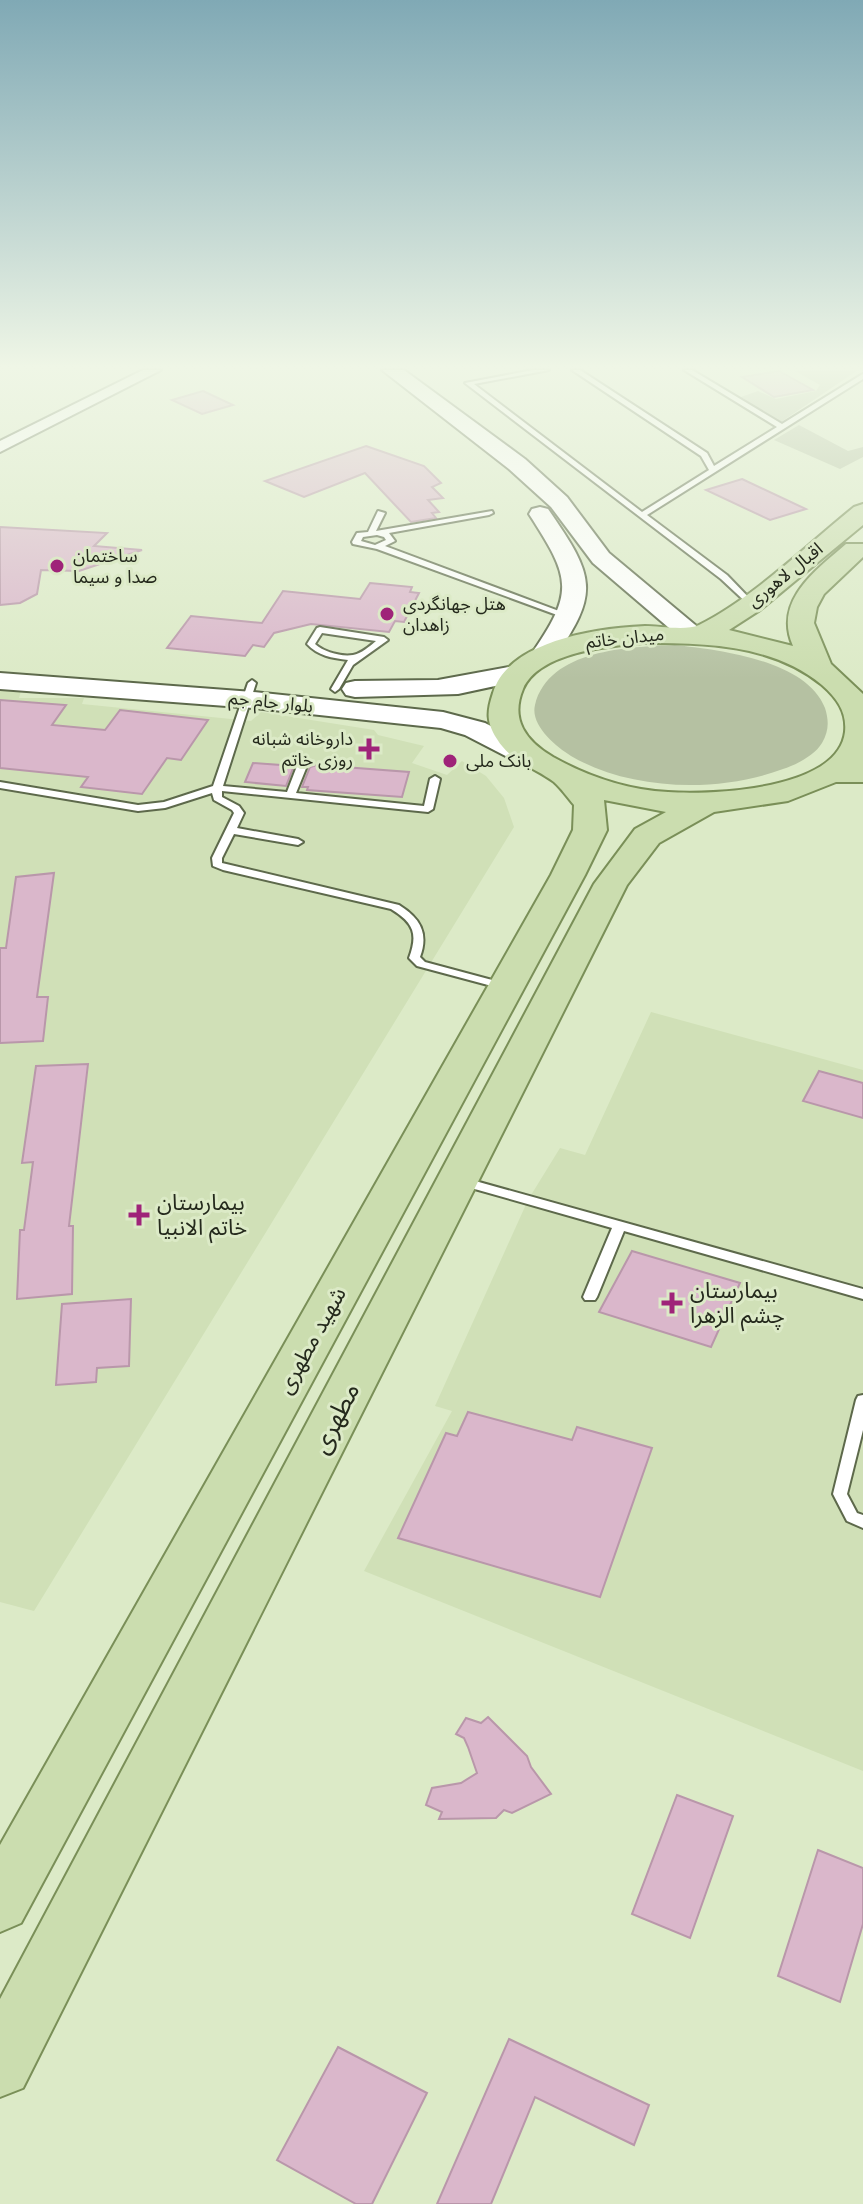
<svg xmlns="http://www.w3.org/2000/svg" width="863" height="2204" viewBox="0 0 863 2204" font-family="'PT Sans','Noto Sans Arabic',sans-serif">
<rect width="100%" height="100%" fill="#dceac7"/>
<g fill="#d0e0b7">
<polygon points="0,689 21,691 19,698 84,698 82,704 251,721 261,712 374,730 378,735 424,746 412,763 447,775 462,761 486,776 504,798 514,827 34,1611 0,1602"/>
<polygon points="651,1012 863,1070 863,1771 364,1571 452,1411 435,1406 528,1200 560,1148 585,1155"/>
</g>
<g fill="#b5c1a2">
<polygon points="858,370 781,422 741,397 758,391 776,399 816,391 820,385 795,371"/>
<polygon points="799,425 848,451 863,447 863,457 840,469 774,440"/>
<path d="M 675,645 C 720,650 806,660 825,708 C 829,721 829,731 822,743 C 815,755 796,765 783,769 C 719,793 631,791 571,756 C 555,746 530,725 535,705 C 549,649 629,647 675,645 Z"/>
</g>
<g fill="#dab7cb" stroke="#b997aa" stroke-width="2">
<polygon points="779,371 813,390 774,397 742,377"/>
<polygon points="203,391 233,405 202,414 172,400"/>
<polygon points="366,446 424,466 441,483 432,487 443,498 428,500 439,512 432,513 436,518 411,522 365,473 304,497 265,481"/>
<polygon points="742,479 806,509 770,520 706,490"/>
<polygon points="0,527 107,533 94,546 142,550 79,571 41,570 37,594 20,603 0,605"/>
<polygon points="370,583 412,587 410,592 419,593 404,622 395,621 389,632 311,624 274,633 264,647 253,645 245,656 167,648 191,616 262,623 283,591 360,599"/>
<polygon points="0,700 66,705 52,725 105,730 120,710 208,720 181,760 167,758 142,794 81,787 88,777 0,768"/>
<polygon points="253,763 294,766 286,786 245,782"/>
<polygon points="317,765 409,772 402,797 307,790 308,787 302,787 310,767"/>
<polygon points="54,873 37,997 48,997 43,1041 0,1043 0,948 6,948 16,877"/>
<polygon points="88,1064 69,1226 73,1226 72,1294 17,1299 20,1230 24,1230 33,1162 22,1163 36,1066"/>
<polygon points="819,1071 863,1083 863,1118 803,1101"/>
<polygon points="632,1251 740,1283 711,1347 599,1312"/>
<polygon points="131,1299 129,1366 97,1368 96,1382 56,1385 62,1304"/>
<polygon points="468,1412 572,1440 577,1427 652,1448 600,1597 398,1538 446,1433 457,1436"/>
<polygon points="488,1717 527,1756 531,1767 551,1794 512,1813 504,1810 496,1818 439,1819 442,1812 426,1805 432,1788 461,1783 477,1773 468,1747 464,1738 456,1734 466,1718 481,1723"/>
<polygon points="677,1795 733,1816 690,1938 632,1914"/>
<polygon points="818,1850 863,1868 863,1924 840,2002 778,1976"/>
<polygon points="509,2039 649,2105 634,2145 535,2097 491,2204 437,2204"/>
<polygon points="338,2047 427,2093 372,2204 356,2204 277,2160"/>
</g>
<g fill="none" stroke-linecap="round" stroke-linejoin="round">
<defs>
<g id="lane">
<polygon points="533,370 549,370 474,384 642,512 709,470 701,456 572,370 580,370 707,453 714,466 777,427 684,370 692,370 782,424 861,375 863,374 863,379 647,515 727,575 753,602 754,604 750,606 721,579 465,383"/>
<path d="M 378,511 L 385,513 L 376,531 L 492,511 L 493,513 L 489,515 L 389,533 L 395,541 L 385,546 L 575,617 L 568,619 L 377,549 L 353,544 L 352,542 L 357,533 L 368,532 ZM 377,535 L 384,537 L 386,540 L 375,545 L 361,541 L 363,537 Z"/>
<path d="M 320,627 L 384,637 L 388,640 L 353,665 L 339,689 L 335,692 L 331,689 L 348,660 C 332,658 318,656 307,644 L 317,628 ZM 322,633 L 376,641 C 370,646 361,654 353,655 C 341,657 324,652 315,644 Z"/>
<path d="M 252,680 L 256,683 L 223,786 L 287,792 L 299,761 L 304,758 L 309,761 L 296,793 L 424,806 L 430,779 L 435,776 L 440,779 L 433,809 L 428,812 L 222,791 L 222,797 L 239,806 L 244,813 L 237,828 L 298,839 L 303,842 L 298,845 L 234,834 L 222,858 L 222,863 L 399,905 C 420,918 429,933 420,957 L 425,962 L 507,984 L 509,986 L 507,988 L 503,989 L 417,966 L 409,958 C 418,934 414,923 391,909 L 223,870 L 213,866 L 212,858 L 234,813 L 232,810 L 214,800 L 212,793 L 165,808 L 138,811 L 0,788 L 0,782 L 138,805 L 164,802 L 213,786 L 248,683 Z"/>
<polygon points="461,1177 863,1289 863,1299 624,1231 597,1297 595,1300 585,1300 583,1297 612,1228 457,1184 455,1181 457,1178"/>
<polygon points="863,1395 863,1430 847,1494 857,1513 863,1515 863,1528 847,1521 833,1494 856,1400 858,1396"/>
</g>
<polygon id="street" points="143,370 161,370 0,452 0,441"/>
<g id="secondary">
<polygon points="382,370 404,370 525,459 567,497 609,553 700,629 704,634 700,639 682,639 593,563 551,507 509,469"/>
<path d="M 540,507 L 548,509 C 595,577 601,592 552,661 L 534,661 L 530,656 C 575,591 571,579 529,514 L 532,509 Z"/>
<polygon points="519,665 528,667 532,673 528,679 458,694 355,697 346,695 342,689 346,683 355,681 438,680"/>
<polygon points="0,673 253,692 443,712 485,723 543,753 547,759 543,765 533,767 523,765 465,735 441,728 253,708 0,689"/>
</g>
<path id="primary" d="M 863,504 L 863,525 L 760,610 L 729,630 L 793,646 C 773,601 815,571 846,544 L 863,544 L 863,557 L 824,594 L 817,607 L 814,623 L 831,664 L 863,694 L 863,782 L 836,782 L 788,801 L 714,812 L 659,843 L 627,885 L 23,2088 L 0,2097 L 0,1999 L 594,884 L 635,829 L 666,812 L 604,800 L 607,830 L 585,875 L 21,1923 L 0,1932 L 0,1845 L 551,875 L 573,830 L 574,805 C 568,798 561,788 554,782 C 534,767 511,762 497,739 C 486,722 487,711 493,693 C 508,640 599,628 645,626 C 660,626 686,631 699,625 C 752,599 808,544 854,507 ZM 643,643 C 705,643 772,644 822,685 C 837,698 847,712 845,732 C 838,790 712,795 668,792 C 628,790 589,777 553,757 C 526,741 510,720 523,689 C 539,652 609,646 643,643 Z"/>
</defs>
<use href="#lane" stroke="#5d694b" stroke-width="4"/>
<use href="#street" stroke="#5d694b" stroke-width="4"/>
<use href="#secondary" stroke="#5d694b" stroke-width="4"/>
<use href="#primary" stroke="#7a8f58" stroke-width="4"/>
<use href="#lane" fill="#fff" fill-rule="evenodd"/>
<use href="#street" fill="#fff" fill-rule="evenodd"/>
<use href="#secondary" fill="#fff" fill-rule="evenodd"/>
<use href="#primary" fill="#cbddaf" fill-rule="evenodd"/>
</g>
<linearGradient id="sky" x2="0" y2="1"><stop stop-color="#80a9b5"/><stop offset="0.54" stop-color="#eff6e6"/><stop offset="1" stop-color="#eff6e6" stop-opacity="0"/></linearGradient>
<rect width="863" height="679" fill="url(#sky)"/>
<g fill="#9f2379" stroke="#dceac7" stroke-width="3">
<circle cx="57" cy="566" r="8"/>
<circle cx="387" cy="614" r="8"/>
<path d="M365 737h8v8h8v8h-8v8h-8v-8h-8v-8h8z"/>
<circle cx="450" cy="761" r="8"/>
<path d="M135 1203h8v8h8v8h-8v8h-8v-8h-8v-8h8z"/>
<path d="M668 1291h8v8h8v8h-8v8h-8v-8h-8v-8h8z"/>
</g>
<g text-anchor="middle" stroke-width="6" stroke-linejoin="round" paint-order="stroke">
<g font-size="18" fill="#24291c" stroke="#dceac7" text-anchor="start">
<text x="73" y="562">ساختمان<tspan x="73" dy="21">صدا و سیما</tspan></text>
<text x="403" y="610">هتل جهانگردی<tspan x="403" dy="21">زاهدان</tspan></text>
<text x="353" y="745" text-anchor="end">داروخانه شبانه<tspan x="353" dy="21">روزی خاتم</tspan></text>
<text x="466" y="767">بانک ملی</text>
</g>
<g font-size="18" fill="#24291c" stroke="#dceac7">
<text transform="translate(785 575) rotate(-39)" y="6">اقبال لاهوری</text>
<text transform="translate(625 638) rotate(-6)" y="6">میدان خاتم</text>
<text transform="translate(271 702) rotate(6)" y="6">بلوار جام جم</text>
</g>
<g font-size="22" fill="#24291c" stroke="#dceac7" text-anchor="start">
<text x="157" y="1210">بیمارستان<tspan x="157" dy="25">خاتم الانبیا</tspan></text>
<text x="690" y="1298">بیمارستان<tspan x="690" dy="25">چشم الزهرا</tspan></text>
</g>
<g font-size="22" fill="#24291c" stroke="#dceac7">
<text transform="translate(311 1340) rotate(-61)" y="8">شهید مطهری</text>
</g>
<g font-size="26" fill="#24291c" stroke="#dceac7">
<text transform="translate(335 1418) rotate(-63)" y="9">مطهری</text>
</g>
</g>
</svg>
